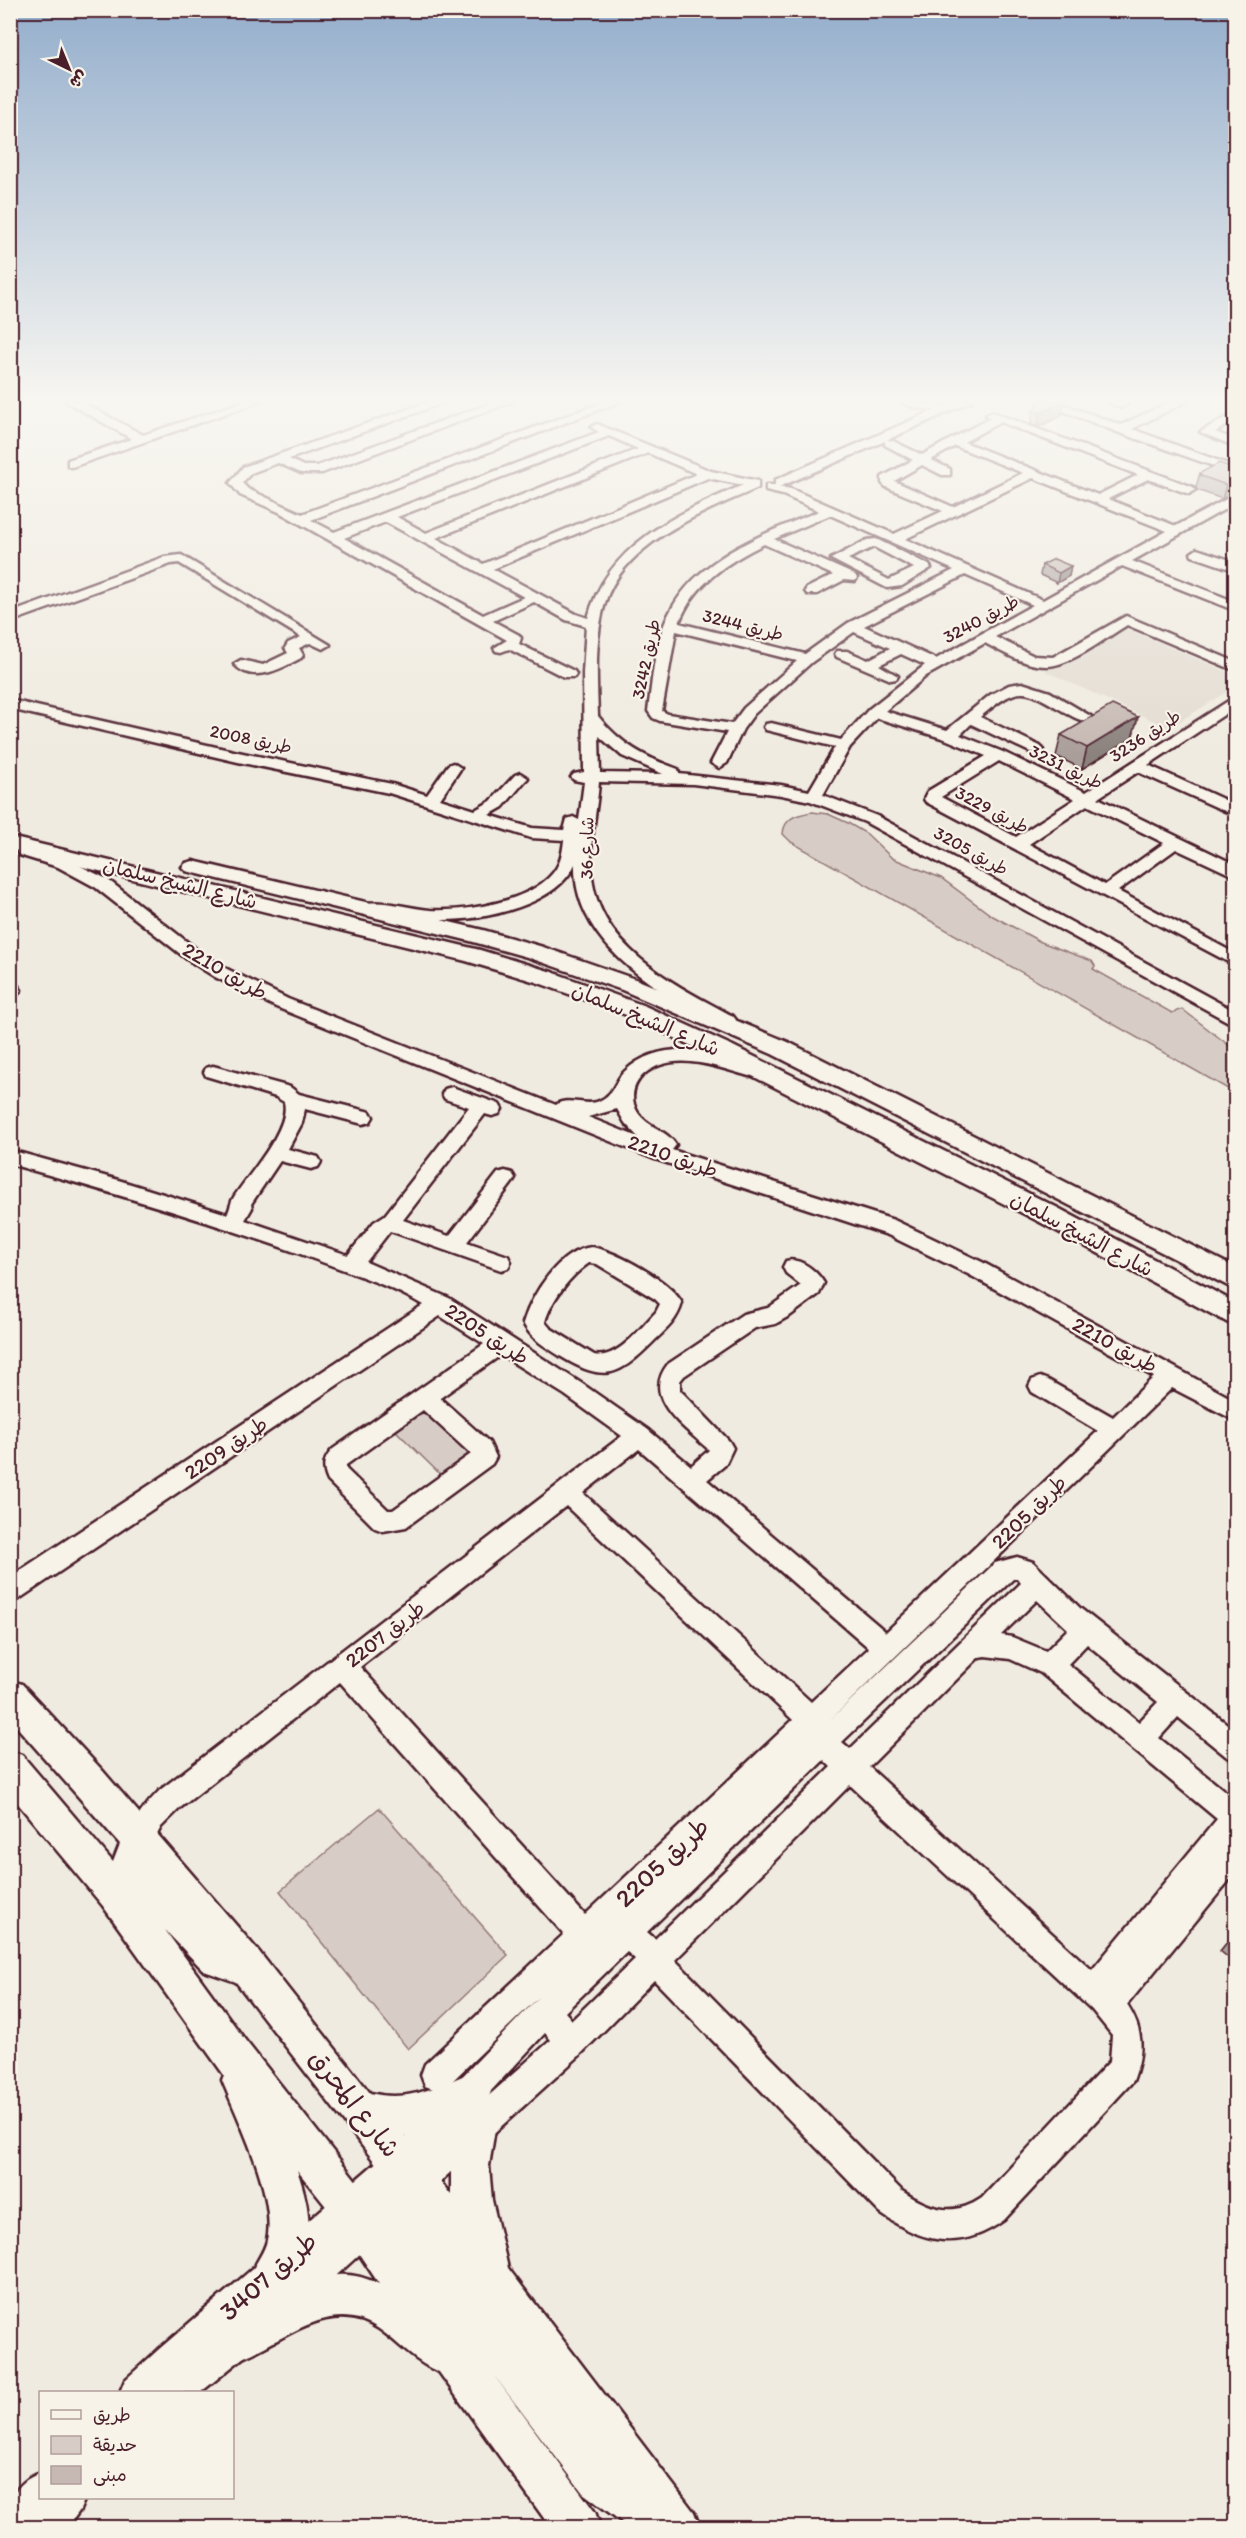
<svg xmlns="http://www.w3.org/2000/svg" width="1246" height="2538" viewBox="0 0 1246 2538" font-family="Itim,'Playpen Sans Arabic',sans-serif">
<rect width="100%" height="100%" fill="#f0ebe0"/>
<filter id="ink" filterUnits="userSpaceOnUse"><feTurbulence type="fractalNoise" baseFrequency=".0167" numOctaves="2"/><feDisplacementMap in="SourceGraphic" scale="12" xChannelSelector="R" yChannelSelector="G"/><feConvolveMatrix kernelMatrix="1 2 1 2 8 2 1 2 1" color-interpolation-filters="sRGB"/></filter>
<g filter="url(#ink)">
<polygon fill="#e3dcd2" points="1123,627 1235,675 1235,687 1169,728 1045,671"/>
<g fill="#d8cdc6" stroke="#917678" stroke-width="1.5">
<path d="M 812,812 L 828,814 L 848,823 L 867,834 L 892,858 L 941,878 L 991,915 L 1041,942 L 1092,961 L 1095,966 L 1093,969 L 1172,1013 L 1182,1009 L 1235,1050 L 1235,1093 L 791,842 L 783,834 C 784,817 797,815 812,812 Z"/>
<polygon points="425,1408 472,1453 441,1475 394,1429"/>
<polygon points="379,1808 508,1955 408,2049 280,1891"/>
</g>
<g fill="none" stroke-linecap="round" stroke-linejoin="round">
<defs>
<g id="minor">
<polygon points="65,401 79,401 143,435 245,401 262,401 72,467 68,466 68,460 132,439"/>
<path d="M 431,401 L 448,401 L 289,459 L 303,466 L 317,466 L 497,401 L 514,401 L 322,473 L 301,473 L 278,463 L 251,473 L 242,483 L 248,489 L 302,514 L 606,401 L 622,401 L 311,520 L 334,532 L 599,432 L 591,427 L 597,424 L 711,471 L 758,481 L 758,488 C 705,511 624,542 605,603 C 594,639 597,679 598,716 C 620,744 646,758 678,769 L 679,774 L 781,785 L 809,791 L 835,747 L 766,730 L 764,727 L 766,724 L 771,723 L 841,740 L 869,709 L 925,665 L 901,654 L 879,665 L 898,676 L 896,679 L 891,680 L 837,657 L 835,654 L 837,651 L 847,651 L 868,660 L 890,648 L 854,632 L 812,662 L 754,714 L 743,729 L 727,763 L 719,768 L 711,763 L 727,732 L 660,721 L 653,718 L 648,711 C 652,682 654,652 664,625 C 689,559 760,536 819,511 L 783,495 L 766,491 L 766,485 L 775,485 L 775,480 L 935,410 L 916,408 L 899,401 L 937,404 L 943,407 L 957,401 L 972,401 L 887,440 L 893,441 L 922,455 L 990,418 L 986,415 L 992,412 L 1193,487 L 1195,490 L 1189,494 L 1148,479 L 1108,499 L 1176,526 L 1236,494 L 1236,503 L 1132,561 L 1236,602 L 1236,611 L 1122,566 L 995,637 L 1034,656 L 1053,657 L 1126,616 L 1236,662 L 1236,671 L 1127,625 C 1107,637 1070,666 1047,666 C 1025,666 1004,653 985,643 L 926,676 L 885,711 L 947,730 L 990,695 L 1009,685 L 1022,683 L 1050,692 L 1092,717 L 1090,720 C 1081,722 1076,718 1068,714 C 1023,688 1021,683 980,717 L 1040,746 L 1043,749 L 1040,752 L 1030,752 L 971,724 L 960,735 L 1003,752 L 1086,792 L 1236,696 L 1236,707 L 1148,765 L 1236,805 L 1236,816 L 1138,772 L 1098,798 L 1236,865 L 1236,877 L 1176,849 L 1118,891 L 1236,954 L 1236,966 L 926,802 L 924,799 L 928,791 L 986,756 L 945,739 L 877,718 L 850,747 L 823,795 L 877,816 L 1236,1012 L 1236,1026 L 865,822 L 810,801 L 781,795 L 693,784 L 599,782 C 597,813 588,846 592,877 C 600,949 677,986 733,1016 L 736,1020 L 733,1024 L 727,1026 C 714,1022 702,1014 690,1008 C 637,979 573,932 575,864 C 557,905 485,920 444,920 C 425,921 407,916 389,914 C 379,913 370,914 361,912 L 359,908 L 361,904 C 384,899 407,908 430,910 C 466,912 538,901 557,867 C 562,859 563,848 564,840 L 531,838 L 389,793 L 238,762 L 10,709 L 10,700 L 238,752 L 392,784 L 427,795 L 448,765 L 453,763 L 461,768 L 440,799 L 475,810 L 491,801 L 515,775 L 520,773 L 528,778 L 525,781 L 503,807 L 489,815 L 532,828 L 564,830 L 567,819 L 573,817 L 579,820 L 584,782 L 574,780 L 571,777 L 574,774 L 584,772 L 583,673 L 586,626 L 566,620 L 534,602 L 493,621 L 519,635 L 521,638 L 519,644 L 574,671 L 576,674 L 574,677 L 564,677 L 509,649 L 501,652 L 496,651 L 494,648 L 507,640 L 279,512 L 240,495 L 230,483 L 243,467 ZM 1000,422 L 1138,475 L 1098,495 L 964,442 ZM 609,436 L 638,449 L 426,533 L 397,517 ZM 885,441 L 885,445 L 913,460 L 882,477 L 882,483 L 886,487 L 943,511 L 894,534 L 791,489 L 779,487 ZM 955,446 L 1023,473 L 953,507 L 894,481 L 922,465 L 942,475 L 950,475 L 950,469 L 931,460 ZM 648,453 L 697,474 L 483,564 L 436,538 ZM 708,478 L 743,485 C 679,513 607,544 588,618 L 576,614 L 493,569 ZM 1033,478 L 1167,531 L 1043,600 L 905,539 ZM 830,515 L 954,570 L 848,623 L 805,654 L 679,623 C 694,584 727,562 764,544 L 833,575 L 807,588 L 805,591 L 807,594 L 817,594 L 844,580 L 855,581 L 857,578 L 855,575 L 774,539 ZM 386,522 L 524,597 L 483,615 L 344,538 ZM 965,575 L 1033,605 L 936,659 L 864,626 ZM 676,631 L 797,661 L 744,708 L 732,724 L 668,714 L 662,711 ZM 599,736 L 622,756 L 663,774 L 600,773 ZM 999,761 L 1075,799 L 1016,837 L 941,797 ZM 1087,805 L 1164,843 L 1105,885 L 1029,844 Z"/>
<polygon points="1037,401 1054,401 1121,425 1172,401 1187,401 1132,429 1236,467 1236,474 1117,432"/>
<polygon points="1106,401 1121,401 1127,405 1121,408"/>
<polygon points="1236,412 1236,420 1215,432 1236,440 1236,447 1200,432"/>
<path d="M 876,539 L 929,565 L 931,568 L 902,586 L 887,588 L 831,559 L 867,540 ZM 874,547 L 914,568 L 889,580 L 848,559 Z"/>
<polygon points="1197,549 1236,562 1236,571 1192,556 1191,553"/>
<path d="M 181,555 L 330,645 L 323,649 L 310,643 L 299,648 L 303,655 L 301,658 C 282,668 253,685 234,664 L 241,660 L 263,665 L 288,653 L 285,648 L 288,643 L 301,637 L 179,563 L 171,564 L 10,622 L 10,613 L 164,557 Z"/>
<path d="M 25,847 L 70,861 L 107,879 L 200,952 L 227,969 L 288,999 L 556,1105 C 566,1096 586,1107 599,1101 C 615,1094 614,1081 625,1071 C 661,1037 715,1051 756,1066 L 758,1070 L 756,1074 L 749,1076 C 717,1067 673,1049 643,1075 C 635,1083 631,1092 634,1104 C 640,1126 666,1128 676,1145 L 672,1150 L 894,1220 L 982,1262 L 1236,1401 L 1236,1421 L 1172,1388 L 830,1720 L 995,1563 L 1017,1557 L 1033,1562 L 1081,1609 L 1236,1731 L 1236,1760 L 1227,1757 L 1178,1717 L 1159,1738 L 1236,1800 L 1236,1872 L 1127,2005 C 1144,2031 1144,2052 1133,2081 L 1004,2220 C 960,2252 922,2243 880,2213 L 654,1980 L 579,2056 L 422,2198 L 411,2203 L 400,2198 L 396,2188 L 374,2207 L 383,2211 L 388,2222 L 383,2233 L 293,2315 L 281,2319 L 269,2315 L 266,2301 L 249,2315 L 261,2319 L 265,2331 L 261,2343 L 201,2392 L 120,2392 L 125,2380 L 158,2350 L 393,2148 L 539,1997 L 447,2086 L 436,2090 L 425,2086 L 421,2075 L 425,2064 L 564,1934 L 340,1682 L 180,1808 L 161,1827 L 149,1850 L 139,1854 L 129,1850 L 125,1840 C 134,1820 145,1805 160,1790 L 622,1436 L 565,1395 L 501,1355 L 440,1398 L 489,1442 L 496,1457 L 492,1464 L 406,1527 L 383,1531 L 375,1528 L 328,1481 C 322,1468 323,1459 333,1449 L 484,1344 L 440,1316 L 19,1599 L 10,1602 L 10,1577 L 423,1305 C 391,1285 342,1270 306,1256 C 209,1221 110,1192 10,1164 L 10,1150 L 115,1179 L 227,1214 C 231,1208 230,1203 234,1197 C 248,1175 291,1128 284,1102 L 276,1097 L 206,1076 L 204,1072 L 206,1068 L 213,1066 L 290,1087 L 299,1094 L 370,1112 L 373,1117 L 370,1122 L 363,1124 L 305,1109 L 302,1123 L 288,1149 L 318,1157 L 321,1162 L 318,1167 L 311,1169 L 280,1161 L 251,1204 L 252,1208 L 245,1220 L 348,1255 L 374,1222 L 385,1215 L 469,1107 L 445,1099 L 442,1094 L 445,1089 L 452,1087 L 499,1104 L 502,1109 L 499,1114 L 492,1116 L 485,1114 L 403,1220 L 449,1236 L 498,1173 L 505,1171 L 512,1173 L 515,1178 L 512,1183 L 467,1242 L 508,1256 L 511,1262 L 508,1268 L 501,1270 L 390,1231 L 366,1262 L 449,1298 L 581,1383 L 647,1429 L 691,1466 L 709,1450 C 685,1427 640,1399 668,1364 L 743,1314 L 768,1308 L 801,1285 L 786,1273 L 783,1267 L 786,1261 C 800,1257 817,1271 824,1283 L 819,1294 L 791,1315 L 775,1324 L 755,1328 L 684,1376 L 680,1381 L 680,1390 L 729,1441 L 733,1448 L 725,1465 L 707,1480 L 886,1632 L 1098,1431 L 1032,1392 L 1029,1386 L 1032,1380 L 1040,1377 L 1048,1380 L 1113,1417 L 1154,1377 L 968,1274 L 888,1235 L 652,1158 L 276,1007 L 215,977 L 188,960 L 95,887 L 58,867 L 19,855 L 17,852 L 19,849 ZM 617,1109 L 625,1123 L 638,1137 L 588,1117 ZM 423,1410 L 471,1454 L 393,1510 L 388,1510 L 346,1469 L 346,1465 ZM 639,1449 L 869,1648 L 811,1702 L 583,1493 ZM 566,1506 L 793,1720 L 585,1915 L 360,1667 ZM 1017,1578 L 1021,1583 L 850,1749 L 842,1742 L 1013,1579 ZM 1037,1600 L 1068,1629 L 1046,1651 L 1012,1637 L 1001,1635 ZM 1087,1644 L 1158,1702 L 1139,1722 L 1068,1664 ZM 985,1656 L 1010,1659 L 1041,1673 L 1217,1819 L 1092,1970 L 869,1767 L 979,1657 ZM 824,1760 L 831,1767 L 655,1939 L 647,1932 ZM 850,1785 L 1092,2010 L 1112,2035 L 1110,2061 L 982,2198 C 953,2218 929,2209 902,2191 L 675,1960 ZM 627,1952 L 635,1959 L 572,2020 L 565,2012 ZM 545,2033 L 551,2040 L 475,2108 Z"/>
<polygon points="10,984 18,986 21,990 18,994 10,996"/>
<path d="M 592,1247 C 617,1252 669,1280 682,1303 C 678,1319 667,1329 655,1340 C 619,1376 606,1384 560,1356 C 545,1346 532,1340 523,1323 C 532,1294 559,1250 592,1247 ZM 589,1263 L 597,1264 L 655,1299 L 660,1304 L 656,1312 C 641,1327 618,1360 594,1355 L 550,1328 L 545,1322 C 551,1300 570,1276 589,1263 Z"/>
<path d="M 40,2473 L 40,2498 L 85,2498 L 80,2510 L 67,2528 L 10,2528 C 10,2501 12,2484 40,2473 Z"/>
</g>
<g id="major">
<polygon points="10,837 480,950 552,972 645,1006 733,1046 1058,1208 1236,1303 1236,1327 1040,1222 717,1058 629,1016 536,982 466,961 10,849"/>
<polygon points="193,861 483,930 543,947 638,980 788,1042 1236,1268 1236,1290 772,1054 622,990 527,957 470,941 186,871 182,867 186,863"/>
<path d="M 10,1680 L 22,1684 L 102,1770 L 260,1953 L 370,2093 C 409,2103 438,2086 472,2072 L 486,2077 L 491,2091 L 486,2105 L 476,2110 L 489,2115 L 495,2129 L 489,2166 L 492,2200 L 508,2268 L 694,2512 L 700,2528 L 630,2528 L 583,2493 L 493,2374 L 595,2512 L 601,2528 L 551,2528 L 439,2372 C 416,2363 399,2343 379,2329 C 331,2296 286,2340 242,2358 L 227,2352 L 221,2337 C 223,2332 225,2324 229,2321 C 250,2304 312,2277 339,2275 C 353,2274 366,2278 379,2284 L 336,2219 L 297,2170 C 314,2219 313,2243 287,2288 L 272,2294 L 257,2288 L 251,2273 C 256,2262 265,2251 267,2240 C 277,2197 238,2120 222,2080 L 224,2075 L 103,1906 L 10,1794 L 10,1751 L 22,1755 L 113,1862 L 120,1844 L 10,1719 ZM 165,1930 L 204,1971 L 236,1982 L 394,2187 L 370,2180 L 358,2183 L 245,2040 ZM 460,2117 L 451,2148 L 451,2195 L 404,2136 L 430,2129 Z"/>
</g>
</defs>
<use href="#minor" stroke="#4a1f2b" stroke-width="5"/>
<use href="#major" stroke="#4a1f2b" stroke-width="5"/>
<use href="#minor" fill="#f7f3e8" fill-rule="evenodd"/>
<use href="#major" fill="#f7f3e8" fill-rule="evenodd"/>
</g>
<g fill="#aa9e9a" stroke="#4a1f2b" stroke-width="1.5">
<polygon points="1064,402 1061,416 1038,427 1031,424 1033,410"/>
<polygon points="1236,469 1236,492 1222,499 1197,490 1196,487 1200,473"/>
<polygon points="1042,565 1071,566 1069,576 1057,583 1040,575"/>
<polygon points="1138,717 1132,738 1082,769 1056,756 1061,735"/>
<polygon points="1236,1931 1236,1964 1220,1951"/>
</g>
<g fill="#8b817d" stroke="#4a1f2b" stroke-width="1.5">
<polygon points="1064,402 1061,416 1038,427 1040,413"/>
<polygon points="1236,480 1236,492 1222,499 1226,485"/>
<polygon points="1071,566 1069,576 1057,583 1059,573"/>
<polygon points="1138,717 1132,738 1082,769 1087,748"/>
</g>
<g fill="#c6b8b3" stroke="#4a1f2b" stroke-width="1.5">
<polygon points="1041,401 1056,401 1064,402 1040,413 1033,410"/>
<polygon points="1219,463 1236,469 1236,480 1226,485 1201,476 1200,473"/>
<polygon points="1054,559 1071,566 1059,573 1042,565"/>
<polygon points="1112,705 1138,717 1087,748 1061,735"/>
<polygon points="1236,1932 1236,1939 1232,1936"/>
</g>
</g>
<linearGradient id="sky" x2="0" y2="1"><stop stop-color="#94aecc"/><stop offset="0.53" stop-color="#f8f6f1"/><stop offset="1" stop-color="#f8f6f1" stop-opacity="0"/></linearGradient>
<rect width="1246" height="756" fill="url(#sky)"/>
<g text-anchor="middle" stroke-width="4.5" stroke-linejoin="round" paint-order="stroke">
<g font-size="18" fill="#4a1f2b" stroke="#f7f3e8">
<text transform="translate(981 619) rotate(-28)" y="6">طريق 3240</text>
<text transform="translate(743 625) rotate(14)" y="6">طريق 3244</text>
<text transform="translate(646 659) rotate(-78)" y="6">طريق 3242</text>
<text transform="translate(1145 736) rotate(-33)" y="6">طريق 3236</text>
<text transform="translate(251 739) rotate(12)" y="6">طريق 2008</text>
<text transform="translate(1066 767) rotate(26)" y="6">طريق 3231</text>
<text transform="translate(992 810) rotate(28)" y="6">طريق 3229</text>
<text transform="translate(587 848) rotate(-89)" y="6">شارع 36</text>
<text transform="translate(971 851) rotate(29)" y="6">طريق 3205</text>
</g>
<g font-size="21" fill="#4a1f2b" stroke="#f7f3e8">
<text transform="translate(180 883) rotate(14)" y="7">شارع الشيخ سلمان</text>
<text transform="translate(225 971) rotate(30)" y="7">طريق 2210</text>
<text transform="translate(646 1019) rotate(23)" y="7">شارع الشيخ سلمان</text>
<text transform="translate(673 1156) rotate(19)" y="7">طريق 2210</text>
<text transform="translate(1082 1234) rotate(28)" y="7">شارع الشيخ سلمان</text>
<text transform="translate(487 1334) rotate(33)" y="7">طريق 2205</text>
<text transform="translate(1115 1345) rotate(29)" y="7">طريق 2210</text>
<text transform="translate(226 1448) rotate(-34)" y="7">طريق 2209</text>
<text transform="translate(1029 1512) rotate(-44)" y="7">طريق 2205</text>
<text transform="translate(385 1634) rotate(-38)" y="7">طريق 2207</text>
</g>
<g font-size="26" fill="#4a1f2b" stroke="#f7f3e8">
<text transform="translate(662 1862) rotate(-43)" y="9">طريق 2205</text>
<text transform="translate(355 2103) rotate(52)" y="9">شارع المحرق</text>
<text transform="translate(268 2276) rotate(-41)" y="9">طريق 3407</text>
</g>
</g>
<rect width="1246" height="2538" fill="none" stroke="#f7f3e8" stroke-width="36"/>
<rect x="18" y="18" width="1210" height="2502" fill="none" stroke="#4a1f2b" stroke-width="2" filter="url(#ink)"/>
<rect x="39" y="2391" width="195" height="108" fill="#f7f3e8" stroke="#b29e9c" stroke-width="1.5"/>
<rect x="51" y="2410" width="30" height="9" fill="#f7f3e8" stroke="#b29e9c" stroke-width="1.5"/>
<text x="93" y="2421" font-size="18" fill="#4a1f2b">طريق</text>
<rect x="51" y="2436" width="30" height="18" fill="#d8cdc6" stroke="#b29e9c" stroke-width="1.5"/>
<text x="93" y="2451" font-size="18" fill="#4a1f2b">حديقة</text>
<rect x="51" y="2466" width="30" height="18" fill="#c6b8b3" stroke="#b29e9c" stroke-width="1.5"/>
<text x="93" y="2481" font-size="18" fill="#4a1f2b">مبنى</text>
<g transform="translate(69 69) rotate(137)" stroke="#f7f3e8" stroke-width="4.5" paint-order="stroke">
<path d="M0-4.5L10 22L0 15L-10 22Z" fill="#4a1f2b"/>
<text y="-9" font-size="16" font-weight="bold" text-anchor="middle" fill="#4a1f2b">ش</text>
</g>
</svg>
